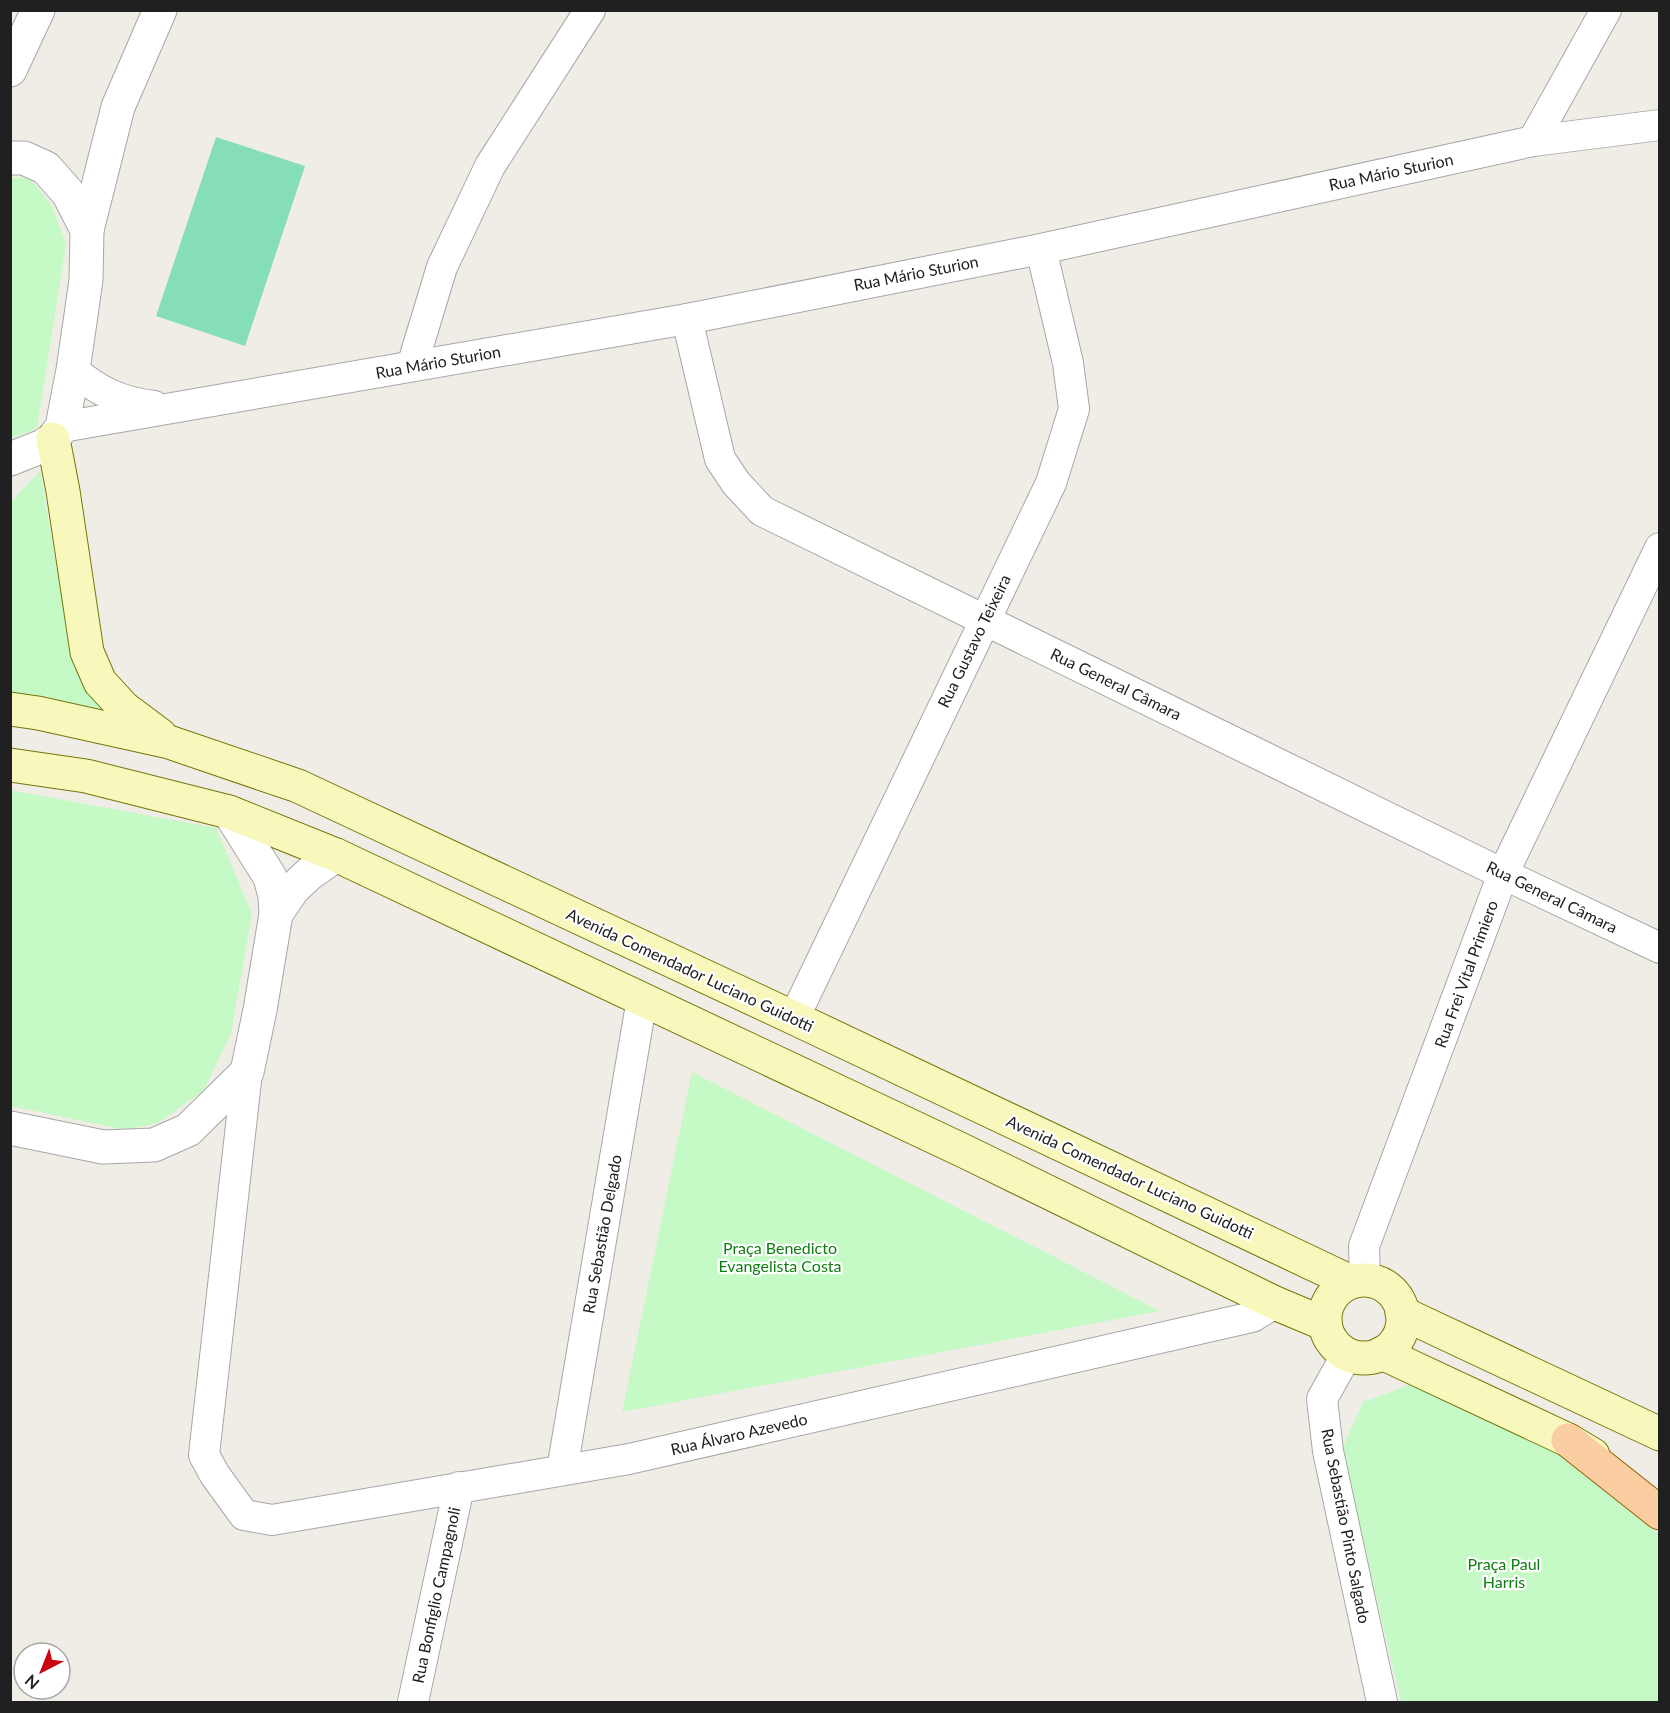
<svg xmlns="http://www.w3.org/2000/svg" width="1670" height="1713" viewBox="0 0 1670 1713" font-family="Lato,sans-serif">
<rect width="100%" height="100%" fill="#f0ede7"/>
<g fill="#c5f9c6">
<polygon points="29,177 52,206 66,244 37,428 11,439 10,178"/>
<polygon points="40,471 70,645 106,713 11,693 10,503"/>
<polygon points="10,790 216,828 252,914 231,1033 204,1090 158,1123 126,1130 11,1106"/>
<polygon points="692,1072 1160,1311 622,1412"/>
<polygon points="1415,1383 1570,1460 1659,1534 1659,1702 1401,1702 1342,1449 1363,1402"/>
</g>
<polygon fill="#86deb6" points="216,137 305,166 245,346 156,316"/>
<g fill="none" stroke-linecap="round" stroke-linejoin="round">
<defs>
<g id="minor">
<polyline points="1533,141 1606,10"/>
<polyline points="687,319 720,459 736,483 762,511 1503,874 1660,948"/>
<polyline points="412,366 442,267 490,166 590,10"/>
<path d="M 73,370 C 99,392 121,402 154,406"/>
<polyline points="62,427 687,319 1041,249 1533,141 1660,125"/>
<polyline points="794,1018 1051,483 1074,409 1068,363 1041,249"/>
<polyline points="247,1072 204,1455 215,1475 244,1515 272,1520 629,1459 1252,1317 1275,1303"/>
<polyline points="1365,1280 1364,1246 1503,874 1660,548"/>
<polyline points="1347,1354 1322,1399 1328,1451 1382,1702"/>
<polyline points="562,1470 642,999"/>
<polyline points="413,1702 459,1487"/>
</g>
<g id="tertiary">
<polyline points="10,70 38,10"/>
<polyline points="10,158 24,158 46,168 68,193 87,230 86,280 80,322 73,370 62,427 53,439 43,446 10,459"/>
<polyline points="87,230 118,107 160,10"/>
<polyline points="276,914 293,889 309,874 336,855"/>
<polyline points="10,1128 103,1147 154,1145 188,1130 247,1072 260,1010 276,914 275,896 270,877 229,812"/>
</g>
<g id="secondary">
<polyline points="53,439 63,491 87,652 100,682 124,708 160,735"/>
<polyline points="10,709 38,713 169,742 298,786 794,1018 1351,1282"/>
<polyline points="10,765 86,776 229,812 336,855 966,1152 1275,1303 1325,1324"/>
<circle cx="1364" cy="1319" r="39"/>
<polyline points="1402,1313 1660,1434"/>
<polyline points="1382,1353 1568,1440 1593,1455"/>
</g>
<polyline id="primary" points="1568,1440 1660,1513"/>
</defs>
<use href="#minor" stroke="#a7a7a7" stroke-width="32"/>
<use href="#tertiary" stroke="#a7a7a7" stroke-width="35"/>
<use href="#secondary" stroke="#737807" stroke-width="35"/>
<use href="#primary" stroke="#9a5e02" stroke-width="35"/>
<use href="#minor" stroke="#fff" stroke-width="30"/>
<use href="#tertiary" stroke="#fff" stroke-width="33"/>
<use href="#secondary" stroke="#f9f8bc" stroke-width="33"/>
<use href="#primary" stroke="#fbcea2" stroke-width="33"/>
</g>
<g text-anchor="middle" stroke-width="4.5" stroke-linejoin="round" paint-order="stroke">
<g font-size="16" fill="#202020" stroke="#fff">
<text transform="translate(1391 172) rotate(-12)" y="6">Rua Mário Sturion</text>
<text transform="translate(916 273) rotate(-11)" y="6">Rua Mário Sturion</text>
<text transform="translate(438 362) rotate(-10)" y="6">Rua Mário Sturion</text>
<text transform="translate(974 641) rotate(-64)" y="6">Rua Gustavo Teixeira</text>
<text transform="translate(1116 684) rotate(26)" y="6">Rua General Câmara</text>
<text transform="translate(1552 897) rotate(26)" y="6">Rua General Câmara</text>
<text transform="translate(690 970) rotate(25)" y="6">Avenida Comendador Luciano Guidotti</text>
<text transform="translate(1466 974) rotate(-70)" y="6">Rua Frei Vital Primiero</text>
<text transform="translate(1130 1177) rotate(25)" y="6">Avenida Comendador Luciano Guidotti</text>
<text transform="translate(602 1234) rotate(-80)" y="6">Rua Sebastião Delgado</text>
<text transform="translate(739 1434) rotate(-13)" y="6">Rua Álvaro Azevedo</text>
<text transform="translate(1346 1526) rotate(79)" y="6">Rua Sebastião Pinto Salgado</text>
<text transform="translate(436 1595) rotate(-78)" y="6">Rua Bonfiglio Campagnoli</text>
</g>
<g font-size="16" fill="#0d7f10" stroke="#fff">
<text x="780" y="1254">Praça Benedicto<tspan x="780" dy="18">Evangelista Costa</tspan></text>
<text x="1504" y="1570">Praça Paul<tspan x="1504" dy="18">Harris</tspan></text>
</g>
</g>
<rect width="1670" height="1713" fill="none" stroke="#202020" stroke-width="24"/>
<g transform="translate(42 1671) rotate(222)"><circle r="28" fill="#ffffff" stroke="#a6a6a6" stroke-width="1.5"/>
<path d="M0-4.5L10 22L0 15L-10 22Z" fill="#cd0310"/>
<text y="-9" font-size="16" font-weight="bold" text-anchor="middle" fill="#202020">N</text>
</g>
</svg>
